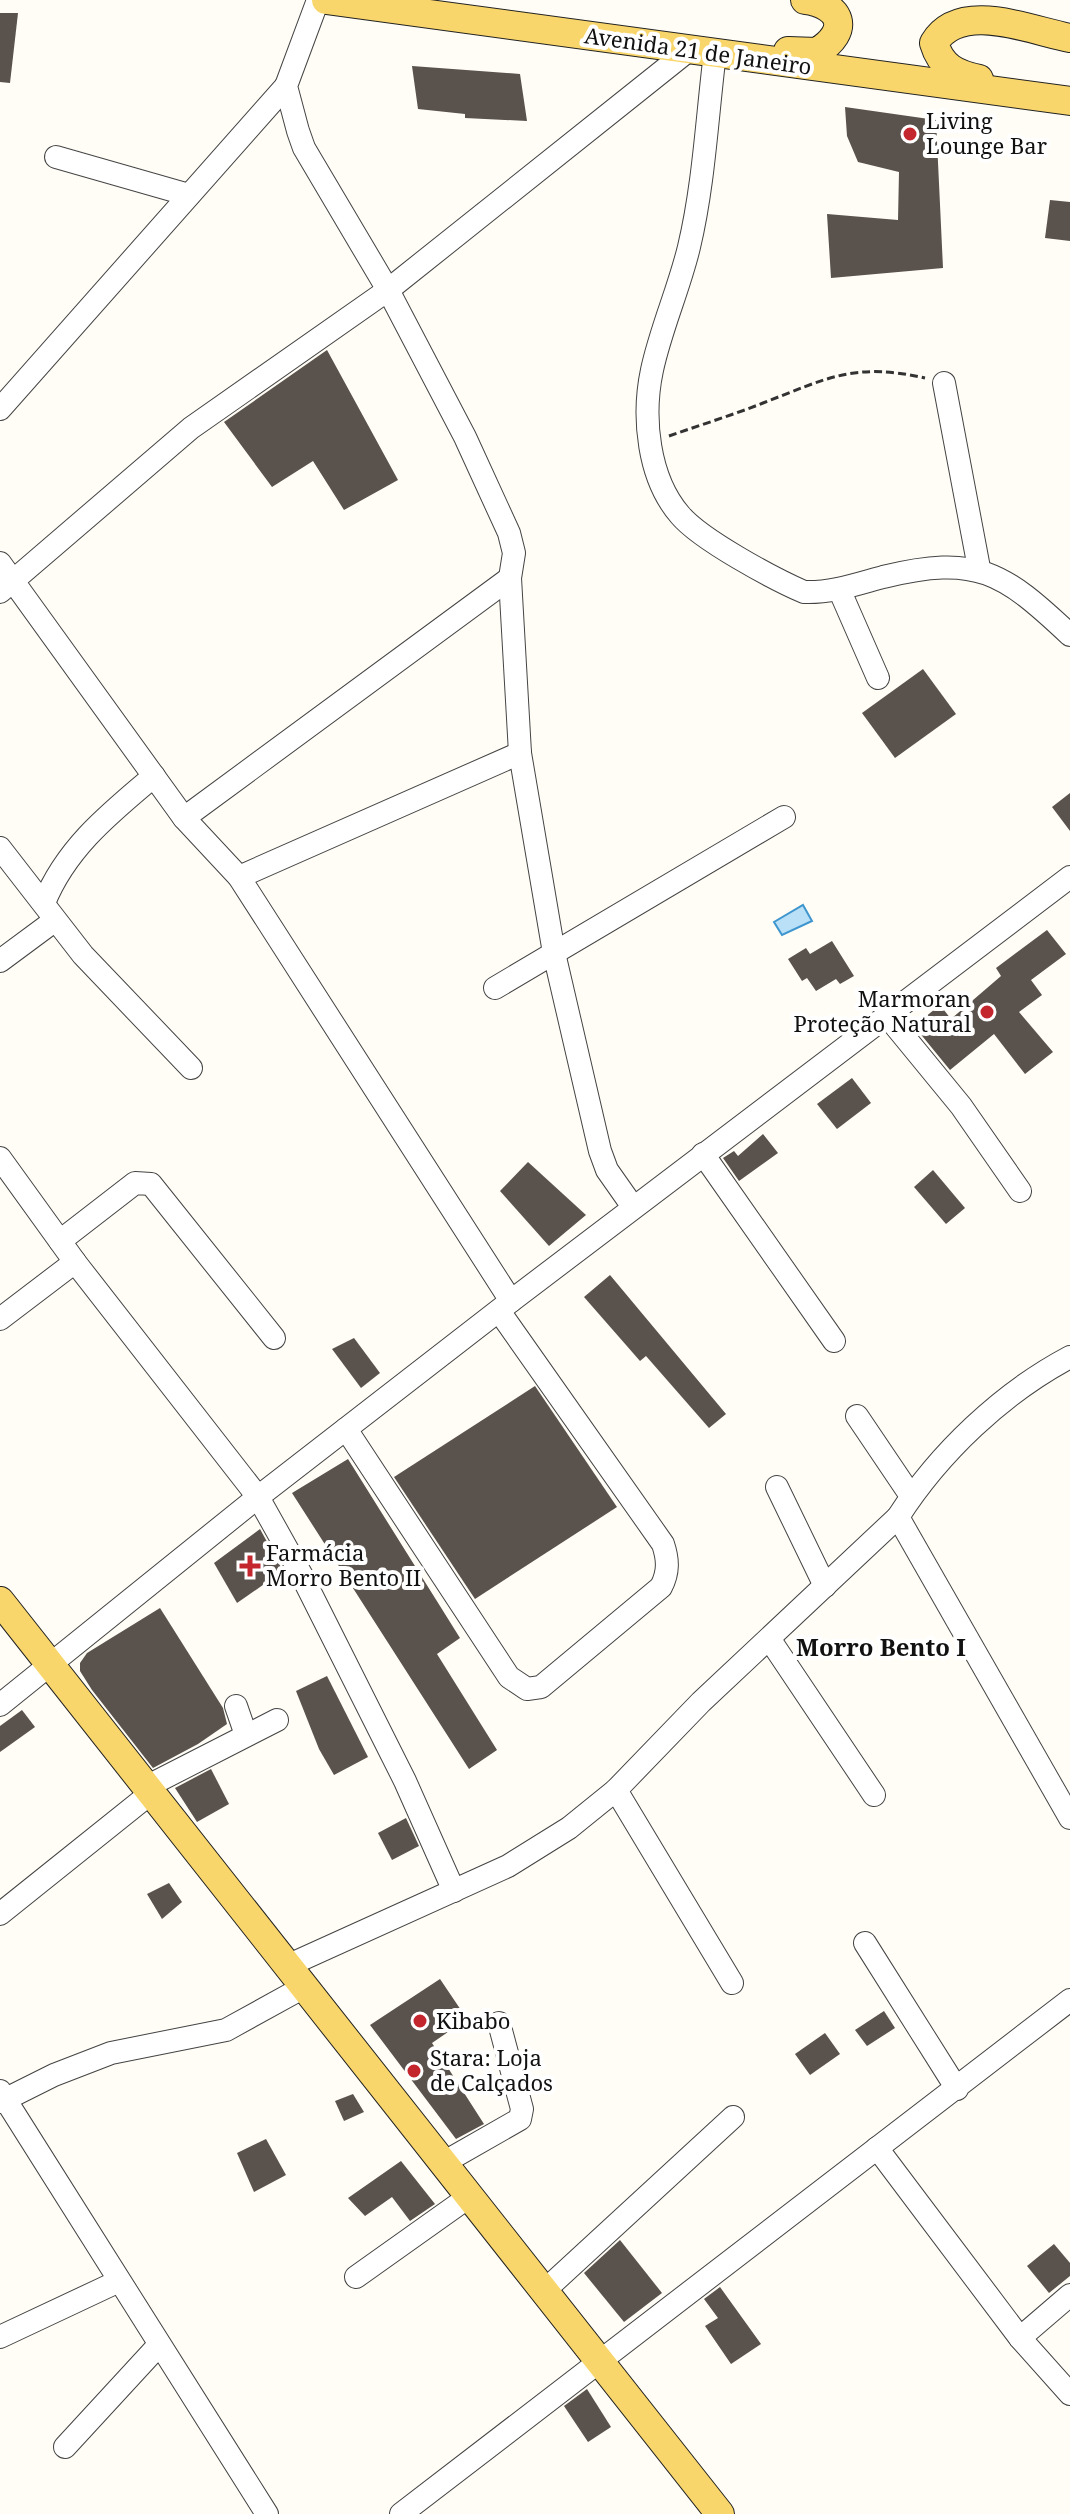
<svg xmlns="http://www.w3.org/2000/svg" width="1070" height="2514" viewBox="0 0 1070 2514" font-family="'Noto Serif',serif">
<rect width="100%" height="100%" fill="#fffdf5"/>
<polygon fill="#b9e0f7" stroke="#3f96cf" stroke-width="2" points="803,905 812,921 782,935 774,922"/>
<g fill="#5a524d">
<polygon points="0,13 18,13 10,83 0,82"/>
<polygon points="412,66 520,74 527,121 465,118 465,114 418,109"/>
<polygon points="845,107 936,120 943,268 831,278 827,214 898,220 899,172 858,162 847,136"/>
<polygon points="1050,200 1070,202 1070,241 1045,238"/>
<polygon points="327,350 398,480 344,510 313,461 272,487 224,422"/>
<polygon points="923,669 956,714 895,758 862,713"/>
<polygon points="1070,793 1070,831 1052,807"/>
<polygon points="1047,930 1066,954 1031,980 1042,995 1019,1012 1053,1052 1025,1074 994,1034 950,1070 914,1026 940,1005 951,1019 1001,976 996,968"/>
<polygon points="832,941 854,976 840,984 836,979 816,991 807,978 802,981 788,959 806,948 810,954"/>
<polygon points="852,1078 871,1103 837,1129 817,1104"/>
<polygon points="763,1134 778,1153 739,1181 723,1158 734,1151 738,1156"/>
<polygon points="528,1162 586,1215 549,1246 500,1191"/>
<polygon points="933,1170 965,1208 946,1224 914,1187"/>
<polygon points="610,1275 726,1414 709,1428 646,1356 640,1361 584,1297"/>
<polygon points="354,1338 380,1373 361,1388 332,1349"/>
<polygon points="535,1386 617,1507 475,1599 394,1477"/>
<polygon points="348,1459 460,1638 437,1654 497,1750 469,1769 292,1493"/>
<polygon points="260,1529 283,1571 237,1603 214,1563"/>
<polygon points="160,1608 223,1708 227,1724 198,1744 153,1768 92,1690 80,1671 80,1663 87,1653"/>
<polygon points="327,1676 368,1757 334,1775 319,1749 296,1691"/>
<polygon points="22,1710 35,1727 0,1752 0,1726"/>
<polygon points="211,1769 229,1804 197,1822 175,1788"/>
<polygon points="406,1818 419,1846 392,1860 378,1833"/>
<polygon points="169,1883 182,1902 162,1919 147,1894"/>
<polygon points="440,1979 467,2019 432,2043 484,2124 456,2139 370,2025"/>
<polygon points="884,2011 895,2028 867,2046 855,2030"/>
<polygon points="825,2033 840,2054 810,2075 795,2054"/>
<polygon points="353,2094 364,2112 344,2121 335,2101"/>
<polygon points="266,2139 286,2175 254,2192 237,2153"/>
<polygon points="401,2161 435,2204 410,2221 392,2197 365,2216 348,2198"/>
<polygon points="620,2240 662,2293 624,2322 584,2273"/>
<polygon points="1054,2244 1070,2263 1070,2276 1049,2293 1027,2266"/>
<polygon points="720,2287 761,2344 731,2364 705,2326 718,2318 704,2299"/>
<polygon points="587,2389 611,2427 588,2442 564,2406"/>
</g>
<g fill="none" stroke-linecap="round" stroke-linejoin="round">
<defs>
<g id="minor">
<polyline points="318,0 286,86 298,131 304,148 388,290 465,437 509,533 514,553 510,578 520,753 554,953 600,1151 607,1170 633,1207"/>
<path d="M 715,53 C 707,117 704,184 689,247 C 679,289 661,328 652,370 C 642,417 648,478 680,515 C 701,540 774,579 804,592 C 832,593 857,584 883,577 C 977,554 1003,572 1070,635"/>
<polyline points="56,157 189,195"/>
<polyline points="944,383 979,568"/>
<polyline points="0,409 286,86"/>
<polyline points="0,563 184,818 239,877 511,1301"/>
<polyline points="839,589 878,678"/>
<polyline points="0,592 191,428 388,290 689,50"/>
<polyline points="184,818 510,578"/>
<polyline points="0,848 83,955 191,1068"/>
<polyline points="239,877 520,753"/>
<path d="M 44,903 C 66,848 110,813 154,776"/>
<polyline points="0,961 54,921"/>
<polyline points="495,988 784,817"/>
<polyline points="888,1017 961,1106 1020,1191"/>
<polyline points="703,1154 834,1341"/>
<polyline points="0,1158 75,1262 258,1497 301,1574 405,1781 454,1891"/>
<polyline points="60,1241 135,1183 151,1184 274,1338"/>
<polyline points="0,1319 75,1262"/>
<polyline points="857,1416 911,1496"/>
<path d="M 346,1429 L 509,1677 L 527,1689 L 541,1687 L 661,1587 C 669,1572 668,1559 663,1544 L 499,1311"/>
<polyline points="777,1487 825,1586"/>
<polyline points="898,1517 1070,1818"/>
<polyline points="770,1640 874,1795"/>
<polyline points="0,1705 258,1497 511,1301 1070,877"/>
<polyline points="236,1706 246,1735"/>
<polyline points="146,1787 277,1720"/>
<polyline points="616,1790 732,1983"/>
<polyline points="0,1914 151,1793"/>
<polyline points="865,1943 957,2089"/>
<path d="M 287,1966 L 508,1866 L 569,1828 L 616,1790 L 701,1702 L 898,1517 C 939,1453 1002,1393 1070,1357"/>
<polyline points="0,2091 267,2514"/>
<polyline points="0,2102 54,2075 111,2053 226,2030 304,1987"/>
<polyline points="877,2148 1020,2338 1070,2394"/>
<polyline points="443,2163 520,2119 522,2109 499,2023"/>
<polyline points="356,2277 470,2196"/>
<polyline points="544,2291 733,2117"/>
<polyline points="0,2337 117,2282"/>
<polyline points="1020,2338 1070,2295"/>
<polyline points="65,2447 158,2346"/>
<polyline points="401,2514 1070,2000"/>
</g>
<g id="major">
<polyline points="326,0 1070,101"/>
<path d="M 788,51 L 817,52 C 851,31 842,5 805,0"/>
<path d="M 979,79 C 956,74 941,67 934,43 C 960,0 1029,30 1070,38"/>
<polyline points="0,1601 720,2514"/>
</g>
</defs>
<use href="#minor" stroke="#444" stroke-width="24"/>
<use href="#major" stroke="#222" stroke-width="30"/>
<path stroke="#333" stroke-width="3" stroke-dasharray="8 4" stroke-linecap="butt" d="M 669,436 C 700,425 733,415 763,403 C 828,378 854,362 925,378"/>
<use href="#minor" stroke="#fff" stroke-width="22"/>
<use href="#major" stroke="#f9d66b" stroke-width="28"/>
</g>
<g fill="#c4262e" stroke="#fff" stroke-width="3">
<circle cx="910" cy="134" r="8"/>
<circle cx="987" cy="1012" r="8"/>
<path d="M246 1554h8v8h8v8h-8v8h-8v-8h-8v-8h8z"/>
<circle cx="420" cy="2021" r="8"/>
<circle cx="414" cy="2071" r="8"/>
</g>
<g text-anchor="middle" stroke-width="8" stroke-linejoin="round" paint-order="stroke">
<g font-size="22" fill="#111" stroke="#fff">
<text transform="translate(698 51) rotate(8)" y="8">Avenida 21 de Janeiro</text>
</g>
<g font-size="22" fill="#111" stroke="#fff" text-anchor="start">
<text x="926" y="129">Living<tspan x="926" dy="25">Lounge Bar</tspan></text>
<text x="971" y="1007" text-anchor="end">Marmoran<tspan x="971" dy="25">Proteção Natural</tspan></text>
<text x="266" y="1561">Farmácia<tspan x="266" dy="25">Morro Bento II</tspan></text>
<text x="436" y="2029">Kibabo</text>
<text x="430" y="2066">Stara: Loja<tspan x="430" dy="25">de Calçados</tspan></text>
</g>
<g font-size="24" font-weight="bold" fill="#111" stroke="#fff">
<text x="881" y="1656">Morro Bento I</text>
</g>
</g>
</svg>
